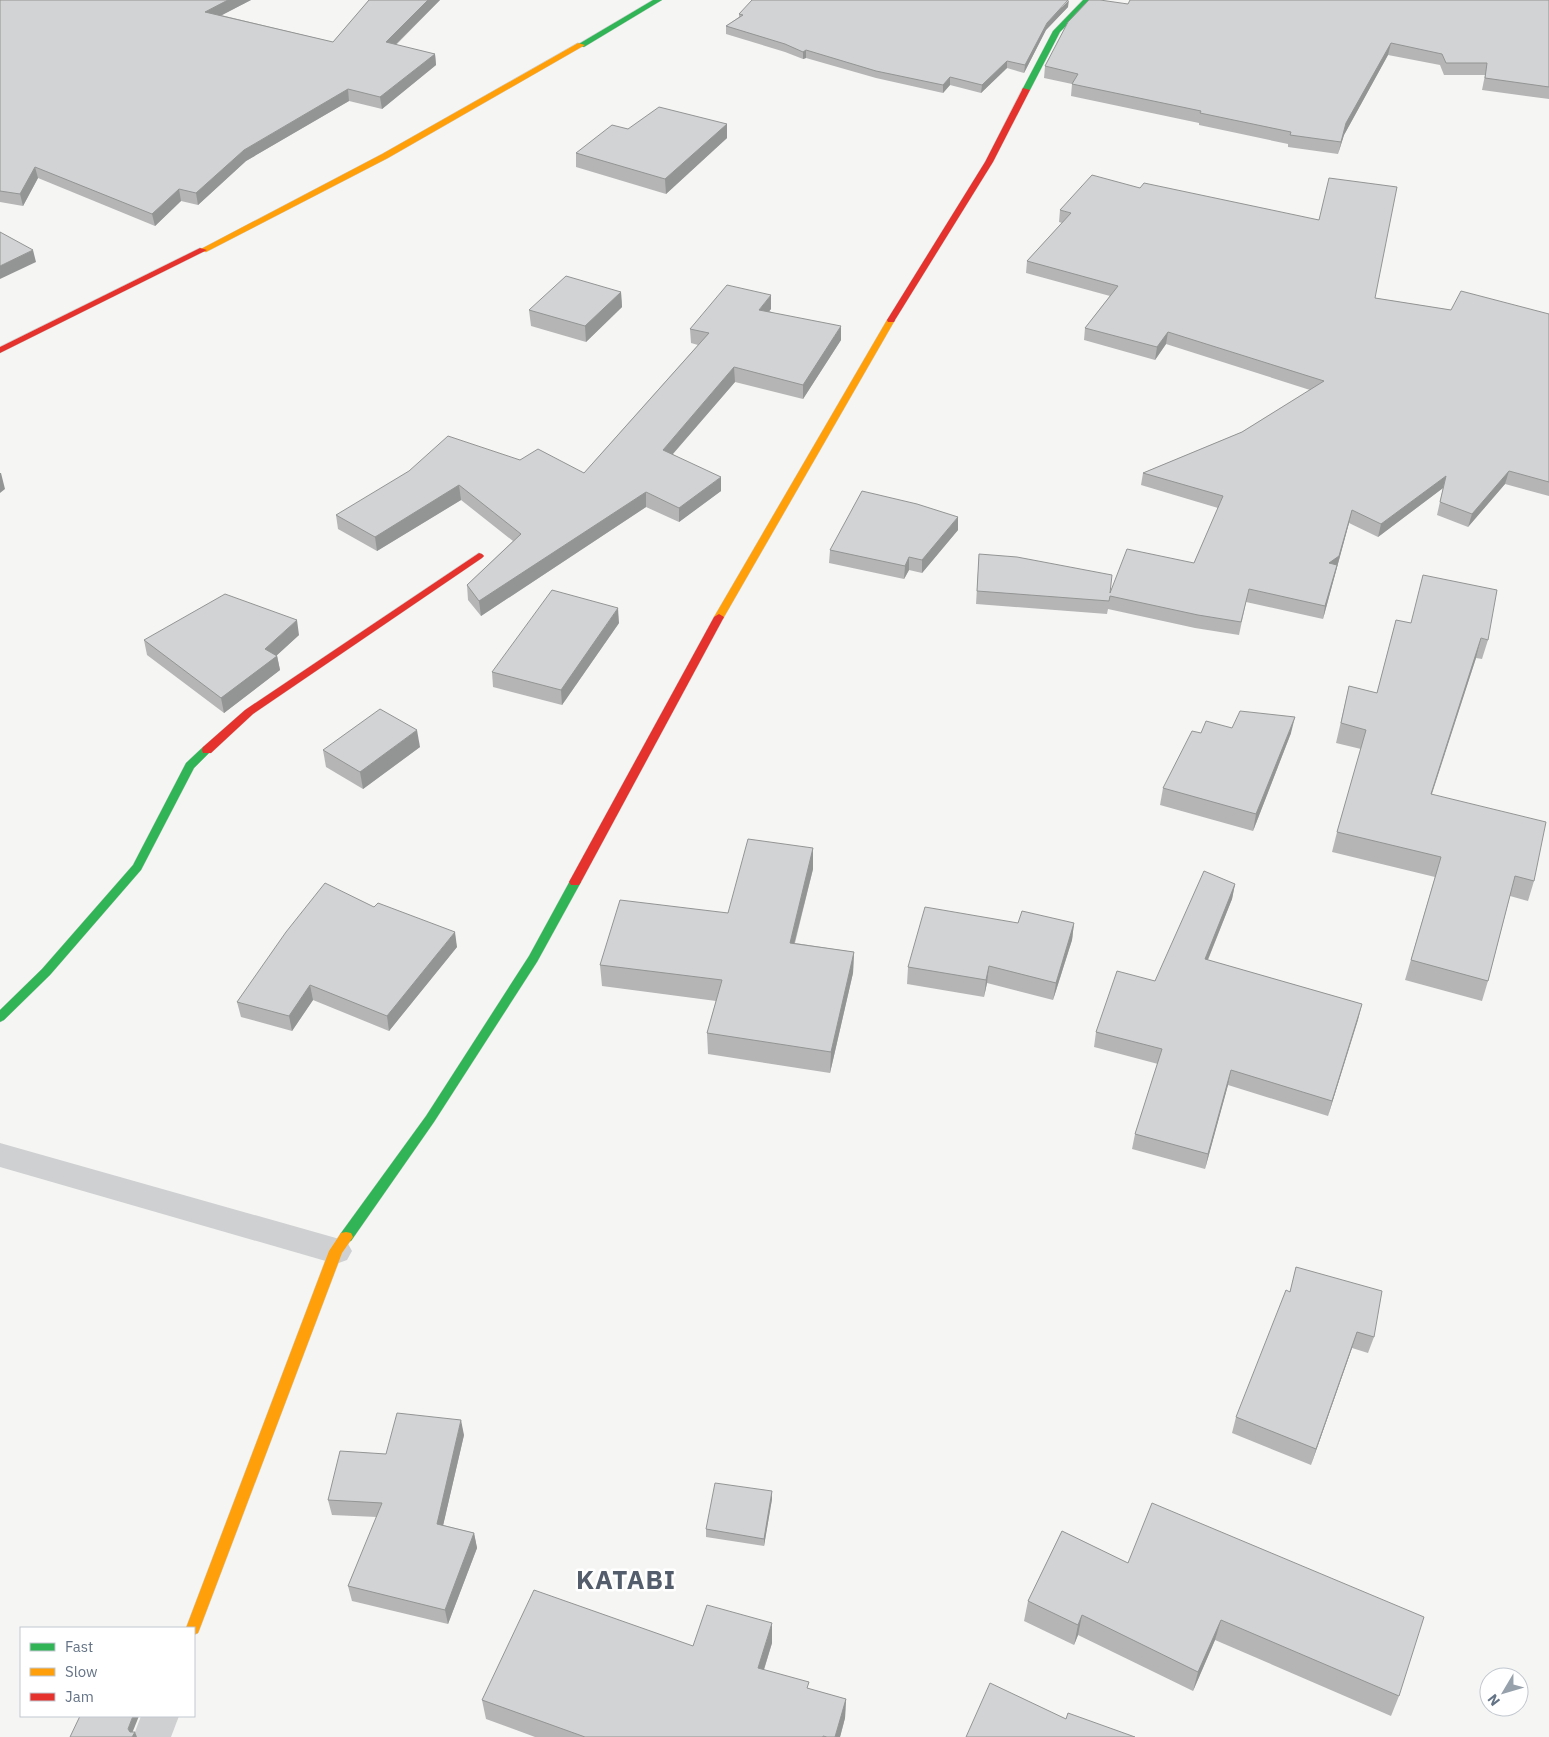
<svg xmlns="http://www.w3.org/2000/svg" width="1549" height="1737" viewBox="0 0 1549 1737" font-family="'IBM Plex Sans',sans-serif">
<rect width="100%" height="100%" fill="#f5f6f4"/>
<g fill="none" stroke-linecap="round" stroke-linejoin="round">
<defs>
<g id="fast">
<polygon points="653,0 662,0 584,47 577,45"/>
<polygon points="1083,0 1091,0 1060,32 1030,90 1023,92 1022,90 1053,31"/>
<polygon points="207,746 212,750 194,768 141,870 50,975 4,1020 0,1022 0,1010 42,969 133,865 186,763 203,747"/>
<polygon points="575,878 581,882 537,962 434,1122 351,1241 346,1242 341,1241 339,1237 341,1233 426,1116 529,956 571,879"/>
</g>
<g id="slow">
<polygon points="578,43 585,45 388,158 206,252 199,250 382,154"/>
<polygon points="891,317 895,320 724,617 723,619 715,619 714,617 887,320"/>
<polygon points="346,1232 351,1233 353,1237 342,1253 200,1628 198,1633 194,1635 194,1628 186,1628 329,1251 341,1233"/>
</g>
<g id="jam">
<polygon points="1023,88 1030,90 993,162 895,320 894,322 888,322 887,320 985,162"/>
<polygon points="200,248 207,250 0,353 0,347"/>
<polygon points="479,553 482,554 484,556 482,558 253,714 211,753 203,753 202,750 203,747 245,710"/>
<polygon points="719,614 724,617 581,882 579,885 571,885 569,882 714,617"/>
</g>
</defs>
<use href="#fast" stroke="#d2d4d4" stroke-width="1"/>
<use href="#slow" stroke="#d2d4d4" stroke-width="1"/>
<use href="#jam" stroke="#d2d4d4" stroke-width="1"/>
<g fill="#cfd0d1" fill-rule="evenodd">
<polygon points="0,1143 336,1238 347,1242 352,1251 347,1260 336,1264 0,1167"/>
<polygon points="141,1716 179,1716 171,1737 133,1737"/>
</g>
<use href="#fast" fill="#30b455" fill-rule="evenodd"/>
<use href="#slow" fill="#ff9f0a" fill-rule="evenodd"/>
<use href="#jam" fill="#e5322d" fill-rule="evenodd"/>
</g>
<g fill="#b5b5b6">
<polygon points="0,0 251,0 221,15 333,42 369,0 440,0 396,45 435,54 436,65 382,109 349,101 246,161 198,205 181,201 155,226 38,178 23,206 0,202"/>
<polygon points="1549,0 1549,99 1482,90 1485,75 1444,75 1440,65 1388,55 1344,135 1338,154 1288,147 1288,144 1199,125 1199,123 1071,96 1072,84 1044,78 1045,66 1128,4"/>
<polygon points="1068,7 1046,30 1024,73 1007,68 981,93 950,85 943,93 876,78 806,58 803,59 785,52 726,34 726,26 739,17 739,14"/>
<polygon points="727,124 727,138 666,194 576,167 576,153"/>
<polygon points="1060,210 1375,298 1451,310 1549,314 1549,496 1505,484 1468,527 1437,515 1443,488 1378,537 1349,523 1323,619 1246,602 1239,635 1195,628 1108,609 1107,614 976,604 979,554 1110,593 1194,563 1218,508 1141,485 1143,473 1242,432 1310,390 1166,344 1155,360 1084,340 1085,328 1110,296 1026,273 1027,261 1062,223 1059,222"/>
<polygon points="621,292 622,307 586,342 531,326 529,310"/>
<polygon points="771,309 769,311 841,340 803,399 735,382 673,454 721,491 679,522 646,507 481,616 468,600 467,585 513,541 461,500 377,551 338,529 336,515 520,460 584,473 698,345 691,343 690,329"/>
<polygon points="958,530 922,573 909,570 904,579 829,563 830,550"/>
<polygon points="1396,620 1488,640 1482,659 1476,658 1432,794 1534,881 1528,901 1510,896 1488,981 1482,1001 1405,980 1435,877 1332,852 1337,832 1361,749 1336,743 1349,686 1377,693"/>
<polygon points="619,623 562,705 493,687 492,672"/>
<polygon points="299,635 277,655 280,670 224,713 147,655 144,640"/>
<polygon points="1232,728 1291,733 1253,831 1160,805 1163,788 1201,733"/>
<polygon points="420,747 363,789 326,767 323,750"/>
<polygon points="813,848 813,869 795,943 854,952 853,973 830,1073 708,1054 707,1033 716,1001 602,986 600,965 728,913"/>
<polygon points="1235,884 1232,899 1208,960 1362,1004 1328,1116 1228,1085 1205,1169 1132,1149 1135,1134 1158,1064 1094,1047 1096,1032 1155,981"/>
<polygon points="1018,923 1074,923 1072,940 1053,1000 987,983 984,997 907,984 908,967"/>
<polygon points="457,947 389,1031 313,1000 292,1031 241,1017 237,1002"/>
<polygon points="1296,1267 1374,1337 1368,1353 1352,1348 1311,1465 1232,1433 1236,1417 1290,1292"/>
<polygon points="464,1435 443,1525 474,1533 477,1548 448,1624 352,1601 348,1586 377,1517 332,1515 328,1500 386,1454"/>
<polygon points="772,1499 764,1546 706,1537 706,1529"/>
<polygon points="1062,1531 1399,1696 1391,1716 1215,1640 1193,1691 1078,1635 1074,1645 1024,1621 1028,1601"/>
<polygon points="772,1643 764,1670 809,1689 846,1699 845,1718 840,1737 535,1737 486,1719 482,1700 693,1646"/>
</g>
<g fill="#939494">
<polygon points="228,0 251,0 207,23 205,12"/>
<polygon points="428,0 440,0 387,53 386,42"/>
<polygon points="1069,0 1068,7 1046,30 1024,73 1025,65 1047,23"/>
<polygon points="1391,43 1388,55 1344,135 1338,154 1341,142 1346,123"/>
<polygon points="806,50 806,58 803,59 803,52"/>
<polygon points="435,54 436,65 382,109 380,97"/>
<polygon points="1007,61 1007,68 981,93 982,85"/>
<polygon points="950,77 950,85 943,93 943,85"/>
<polygon points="348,89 349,101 246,161 198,205 196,193 244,150"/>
<polygon points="727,124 727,138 666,194 665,179"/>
<polygon points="35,167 38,178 23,206 20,194"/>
<polygon points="179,189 181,201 155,226 152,214"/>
<polygon points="33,250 36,262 0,279 0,266"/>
<polygon points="621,292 622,307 586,342 585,326"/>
<polygon points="771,295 771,309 759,324 759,310"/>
<polygon points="841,326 841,340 803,399 803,385"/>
<polygon points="1168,332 1166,344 1155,360 1157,347"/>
<polygon points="734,367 735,382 664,464 663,450"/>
<polygon points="1509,471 1505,484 1468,527 1472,514"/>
<polygon points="0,473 1,473 5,489 0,493"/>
<polygon points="1446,476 1443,488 1378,537 1381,524"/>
<polygon points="721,477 721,491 679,522 679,508"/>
<polygon points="459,485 461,500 377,551 375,537"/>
<polygon points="646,492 646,507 481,616 479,601"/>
<polygon points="1352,510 1349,523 1323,619 1325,606 1329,563"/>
<polygon points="958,517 958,530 922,573 922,560"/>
<polygon points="909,557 909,570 904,579 905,566"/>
<polygon points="618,608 619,623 562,705 561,690"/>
<polygon points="297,620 299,635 275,657 277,656 280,670 224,713 221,698 265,649"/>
<polygon points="1481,638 1476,658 1425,814 1431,794"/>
<polygon points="1295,717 1291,733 1253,831 1256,814"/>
<polygon points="417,730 420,747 363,789 360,772"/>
<polygon points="813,848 813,869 789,964 790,943"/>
<polygon points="1235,884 1232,899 1202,974 1205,959"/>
<polygon points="1074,923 1072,940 1053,1000 1056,983"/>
<polygon points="455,932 457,947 389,1031 387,1016"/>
<polygon points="854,952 853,973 830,1073 831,1052"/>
<polygon points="989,966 987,983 984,997 986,980"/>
<polygon points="310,985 313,1000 292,1031 289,1016"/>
<polygon points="1362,1004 1358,1020 1328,1116 1332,1101"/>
<polygon points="1231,1070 1228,1085 1205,1169 1208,1154"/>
<polygon points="1357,1332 1352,1348 1311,1465 1316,1449"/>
<polygon points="461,1420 464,1435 440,1539 437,1524"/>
<polygon points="772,1491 772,1499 764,1546 764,1539"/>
<polygon points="474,1533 477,1548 448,1624 445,1610"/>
<polygon points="1082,1615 1078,1635 1074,1645 1078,1625"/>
<polygon points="1221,1620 1215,1640 1193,1691 1198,1672"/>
<polygon points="772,1623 772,1643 758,1688 758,1668"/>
<polygon points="846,1699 845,1718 840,1737 835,1737"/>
<polygon points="133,1716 139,1716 131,1736 128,1729"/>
<polygon points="135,1732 137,1737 132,1737"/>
</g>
<g fill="#d2d3d4" stroke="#939494">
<polygon points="0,0 228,0 205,12 333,42 369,0 428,0 386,42 435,54 380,97 348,89 244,150 196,193 179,189 152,214 35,167 20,194 0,191"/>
<polygon points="752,0 1068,0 1047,23 1025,65 1007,61 982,85 950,77 943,85 876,71 806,50 803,52 785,44 726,26 743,15 739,14"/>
<polygon points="1089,0 1100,0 1128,4 1130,0 1549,0 1549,87 1485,78 1487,63 1446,63 1442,54 1391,43 1346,123 1341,142 1290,135 1291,132 1200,113 1201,111 1072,84 1078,74 1045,66 1068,22"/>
<polygon points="659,107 727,124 665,179 576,153 612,125 628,129"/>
<polygon points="1092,175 1140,188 1144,183 1319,220 1329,178 1397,187 1375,298 1451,310 1461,291 1549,314 1549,482 1509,471 1472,514 1440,502 1446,476 1381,524 1352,510 1339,556 1329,563 1337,565 1325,606 1249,589 1241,622 1198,615 1110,596 1109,601 977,591 979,554 1017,557 1112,575 1110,593 1127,549 1194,563 1223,496 1143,473 1242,432 1324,381 1168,332 1157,347 1085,328 1118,286 1027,261 1071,213 1060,210"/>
<polygon points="0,232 33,250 0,266"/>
<polygon points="566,276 621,292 585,326 529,310"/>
<polygon points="727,285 771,295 759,310 841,326 803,385 734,367 663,450 721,477 679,508 646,492 479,601 467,585 521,534 459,485 375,537 336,515 409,471 448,436 520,460 538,449 584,473 709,333 690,329"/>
<polygon points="862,491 917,504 958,517 922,560 909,557 905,566 830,550"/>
<polygon points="1423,575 1497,590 1488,640 1481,638 1431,794 1546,822 1534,881 1515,876 1488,981 1411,960 1441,857 1337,832 1366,730 1341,723 1349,686 1377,693 1396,620 1411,623"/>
<polygon points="552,590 618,608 561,690 492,672"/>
<polygon points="225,594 297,620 265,649 277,656 221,698 144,640"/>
<polygon points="380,709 417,730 360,772 323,750"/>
<polygon points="1240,711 1295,717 1256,814 1163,788 1192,731 1201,733 1206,721 1232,728"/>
<polygon points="748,839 813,848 790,943 854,952 831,1052 707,1033 722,980 600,965 620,900 728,913"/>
<polygon points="1204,871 1235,884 1205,959 1362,1004 1332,1101 1231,1070 1208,1154 1135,1134 1162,1049 1096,1032 1117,971 1155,981"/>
<polygon points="325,883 374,907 378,903 455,932 387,1016 310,985 289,1016 237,1002 286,932"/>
<polygon points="925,907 1018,923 1022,911 1074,923 1056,983 989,966 986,980 908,967"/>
<polygon points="1296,1267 1382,1291 1374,1337 1357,1332 1316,1449 1236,1417 1286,1290 1290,1292"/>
<polygon points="397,1413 461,1420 437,1524 474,1533 445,1610 348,1586 382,1503 328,1500 340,1451 386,1454"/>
<polygon points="715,1483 772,1491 764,1539 706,1529"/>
<polygon points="1152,1503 1424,1617 1399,1696 1221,1620 1198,1672 1082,1615 1078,1625 1028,1601 1062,1531 1128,1563"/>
<polygon points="534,1590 693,1646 707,1605 772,1623 758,1668 809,1682 807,1688 846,1699 835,1737 827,1737 823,1736 823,1737 585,1737 482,1700"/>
<polygon points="990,1683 1066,1719 1068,1713 1135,1737 966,1737"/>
<polygon points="80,1716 133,1716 128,1729 130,1732 135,1732 132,1737 70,1737"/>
</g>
<g text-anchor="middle" stroke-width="5" stroke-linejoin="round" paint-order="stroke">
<g font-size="26" font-weight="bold" letter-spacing="1" fill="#535d6b" stroke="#fff">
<text x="626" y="1589">KATABI</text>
</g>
</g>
<rect x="20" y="1627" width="175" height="90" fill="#ffffff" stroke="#c1c7cf"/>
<rect x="30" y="1643" width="25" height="8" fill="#30b455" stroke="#c1c7cf"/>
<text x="65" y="1652" font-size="15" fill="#647386">Fast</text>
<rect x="30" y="1668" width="25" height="8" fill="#ff9f0a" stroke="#c1c7cf"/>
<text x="65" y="1677" font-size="15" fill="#647386">Slow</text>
<rect x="30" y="1693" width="25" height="8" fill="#e5322d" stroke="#c1c7cf"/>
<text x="65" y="1702" font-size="15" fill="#647386">Jam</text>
<g transform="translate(1504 1692) rotate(232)"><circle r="24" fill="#ffffff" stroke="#c1c7cf"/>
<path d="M0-4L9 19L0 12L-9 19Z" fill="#97a1ac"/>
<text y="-8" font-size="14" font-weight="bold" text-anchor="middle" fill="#647386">N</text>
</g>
</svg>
